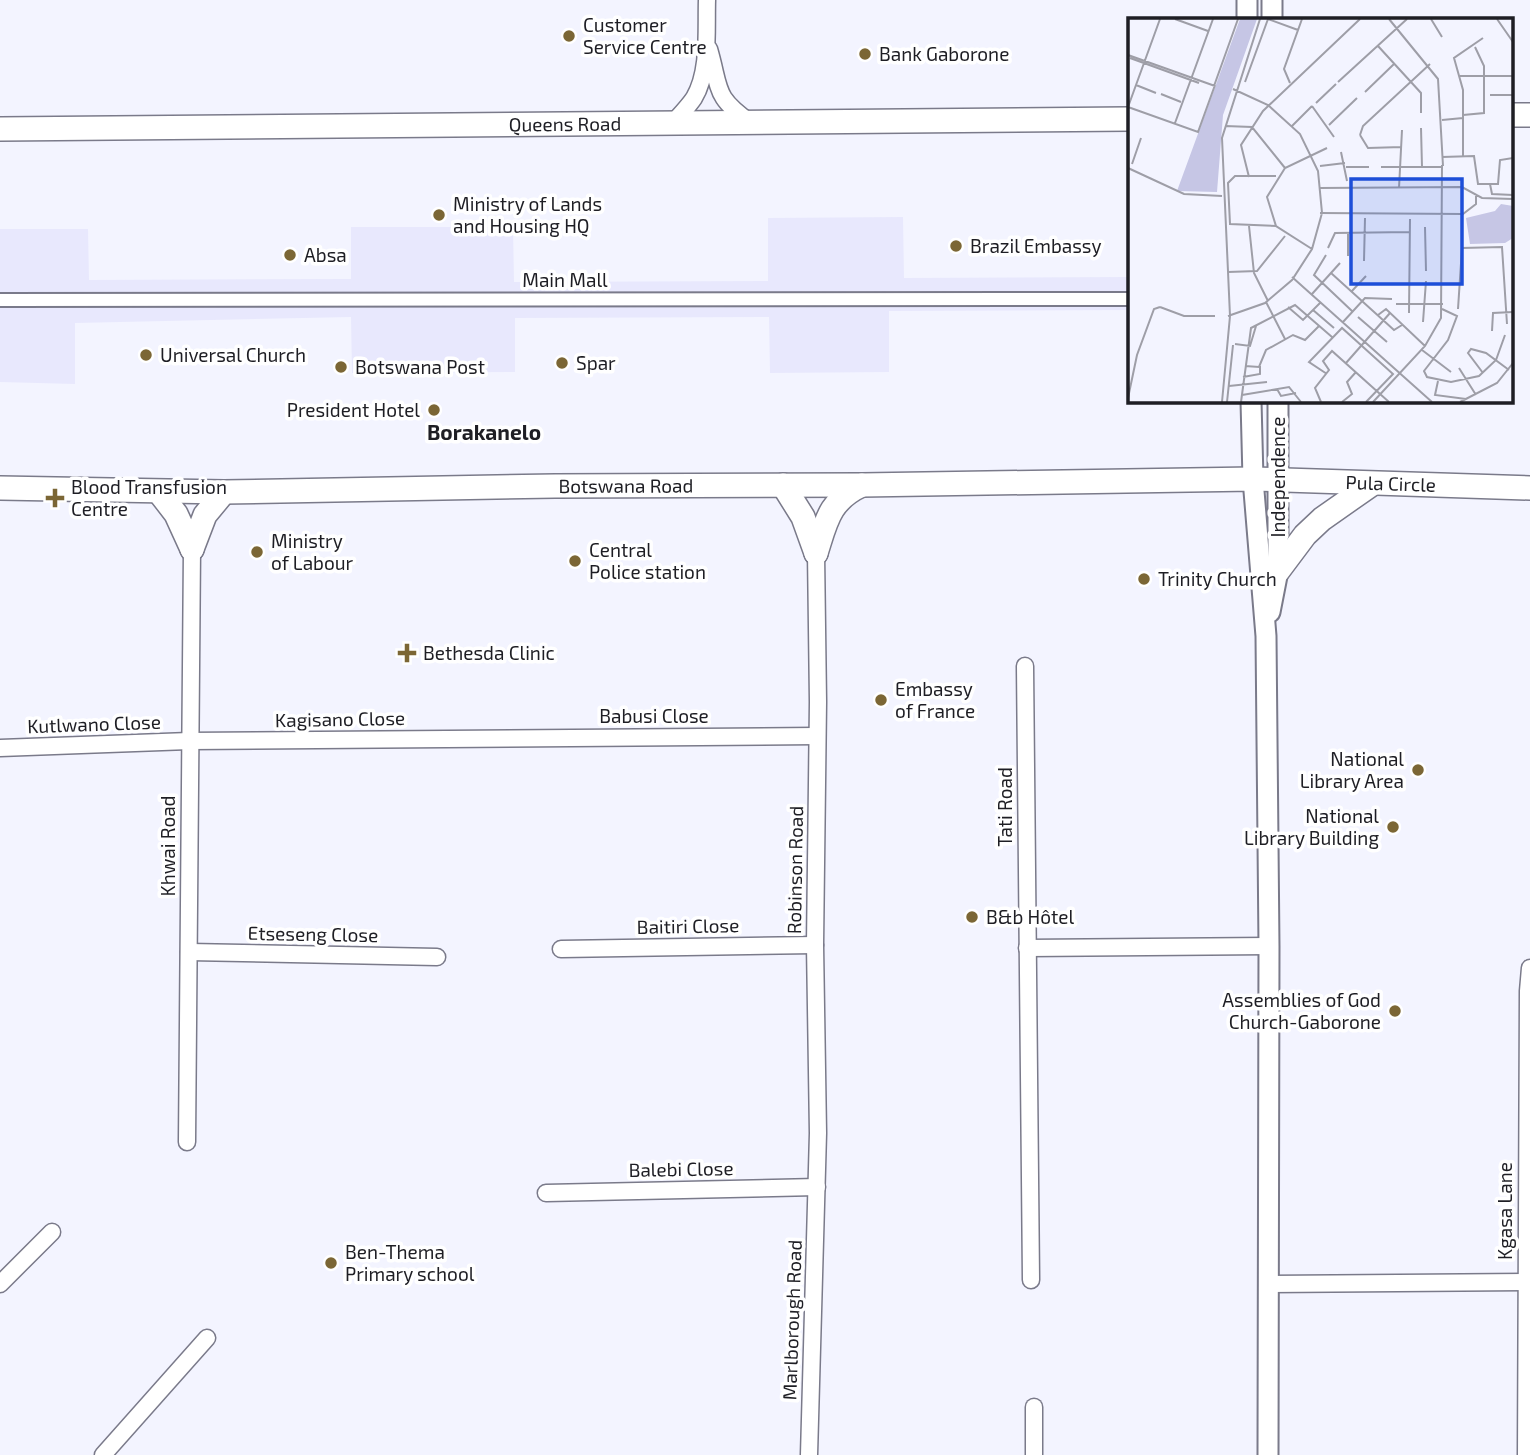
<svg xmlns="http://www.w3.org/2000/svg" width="1530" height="1455" viewBox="0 0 1530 1455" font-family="'Exo 2',sans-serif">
<rect width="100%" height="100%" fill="#f3f4ff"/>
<polygon fill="#e8e8fd" points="903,217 904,278 1129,277 1129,310 889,311 889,372 770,373 769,317 515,318 515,372 352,373 351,317 75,323 75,384 0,382 0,229 88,229 89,280 351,279 351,227 513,227 514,282 768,281 768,218"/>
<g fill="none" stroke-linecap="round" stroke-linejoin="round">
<defs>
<polyline id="pedestrian" points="0,300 1129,299"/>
<g id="minor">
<path d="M 709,49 C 721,90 713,96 751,123"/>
<path d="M 672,124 C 679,116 688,107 694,98 C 710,71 706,31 707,0"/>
<polyline points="1025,666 1031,1280"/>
<polyline points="0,748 189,741 817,736"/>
<polyline points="1027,948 1269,946"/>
<polyline points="561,949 815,945"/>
<polyline points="189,952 437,957"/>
<polyline points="187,1142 192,549"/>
<polyline points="546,1193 817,1187"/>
<polyline points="0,1284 52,1232"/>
<polyline points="1269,1284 1526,1282"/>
<polyline points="1034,1407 1034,1455"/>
<polyline points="103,1455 207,1338"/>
<polyline points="809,1455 818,1133 815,945 818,702 816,553"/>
<polyline points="1526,1455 1528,991 1530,968"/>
</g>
<g id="tertiary">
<polyline points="1247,0 1247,19"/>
<polyline points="1272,0 1272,19"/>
<polyline points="1251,401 1253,479 1266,636 1269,946 1268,1455"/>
<polyline points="1270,612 1278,571 1278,401"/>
</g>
<g id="secondary">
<polyline points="1511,115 1530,115"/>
<path id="s1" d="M 0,129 L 1129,119"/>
<polyline points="783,485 803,517 816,553"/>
<path id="s2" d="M 0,488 L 224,492 L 555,486 L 862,485 L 1253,479 L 1530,488"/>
<polyline points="159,492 176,514 192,549"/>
<polyline points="192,549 205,515 224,492"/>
<path d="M 816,553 C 826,522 829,500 862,485"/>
<polyline points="1278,571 1305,535 1322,519 1372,484"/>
</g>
</defs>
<use href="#pedestrian" stroke="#7a7a8a" stroke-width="16"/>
<use href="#minor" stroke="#7a7a8a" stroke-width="19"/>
<use href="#tertiary" stroke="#7a7a8a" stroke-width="23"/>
<use href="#secondary" stroke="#7a7a8a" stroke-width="26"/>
<use href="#pedestrian" stroke="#fff" stroke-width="12"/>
<use href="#minor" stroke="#fff" stroke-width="16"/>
<use href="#tertiary" stroke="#fff" stroke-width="19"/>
<use href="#secondary" stroke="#fff" stroke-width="23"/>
</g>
<g fill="#7b6635" stroke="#fff" stroke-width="2.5">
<circle cx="569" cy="36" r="7"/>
<circle cx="865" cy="54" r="7"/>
<circle cx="439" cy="215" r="7"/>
<circle cx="956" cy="246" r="7"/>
<circle cx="290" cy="255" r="7"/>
<circle cx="146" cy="355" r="7"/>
<circle cx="562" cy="363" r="7"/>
<circle cx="341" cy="367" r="7"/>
<circle cx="434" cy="410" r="7"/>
<path d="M51.5 487.5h7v7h7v7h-7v7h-7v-7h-7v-7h7z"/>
<circle cx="257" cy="552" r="7"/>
<circle cx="575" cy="561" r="7"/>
<circle cx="1144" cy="579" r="7"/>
<path d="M403.5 642.5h7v7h7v7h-7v7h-7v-7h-7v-7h7z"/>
<circle cx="881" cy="700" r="7"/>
<circle cx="1418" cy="770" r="7"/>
<circle cx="1393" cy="827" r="7"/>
<circle cx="972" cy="917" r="7"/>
<circle cx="1395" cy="1011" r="7"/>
<circle cx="331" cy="1263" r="7"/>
</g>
<g text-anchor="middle" stroke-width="7" stroke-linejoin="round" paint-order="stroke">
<g font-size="19" fill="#1e1e24" stroke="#fff" text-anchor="start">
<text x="583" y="32">Customer<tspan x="583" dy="22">Service Centre</tspan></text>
<text x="879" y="61">Bank Gaborone</text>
<text x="453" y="211">Ministry of Lands<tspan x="453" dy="22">and Housing HQ</tspan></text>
<text x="970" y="253">Brazil Embassy</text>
<text x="304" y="262">Absa</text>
<text x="160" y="362">Universal Church</text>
<text x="576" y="370">Spar</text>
<text x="355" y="374">Botswana Post</text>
<text x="420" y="417" text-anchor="end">President Hotel</text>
<text x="71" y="494">Blood Transfusion<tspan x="71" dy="22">Centre</tspan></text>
<text x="271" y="548">Ministry<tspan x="271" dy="22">of Labour</tspan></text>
<text x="589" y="557">Central<tspan x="589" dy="22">Police station</tspan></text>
<text x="1158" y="586">Trinity Church</text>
<text x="423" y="660">Bethesda Clinic</text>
<text x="895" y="696">Embassy<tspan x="895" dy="22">of France</tspan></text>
<text x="1404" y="766" text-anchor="end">National<tspan x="1404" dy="22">Library Area</tspan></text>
<text x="1379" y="823" text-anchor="end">National<tspan x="1379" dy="22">Library Building</tspan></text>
<text x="986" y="924">B&amp;b Hôtel</text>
<text x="1381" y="1007" text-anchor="end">Assemblies of God<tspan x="1381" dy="22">Church-Gaborone</tspan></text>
<text x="345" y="1259">Ben-Thema<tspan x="345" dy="22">Primary school</tspan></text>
</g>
<g font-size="19" fill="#1e1e24" stroke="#fff">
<text dy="7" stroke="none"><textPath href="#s1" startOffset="565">Queens Road</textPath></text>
<text x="565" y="287">Main Mall</text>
<text transform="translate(1278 477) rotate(-90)" y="7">Independence</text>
<text dy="7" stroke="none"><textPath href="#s2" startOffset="1391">Pula Circle</textPath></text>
<text dy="7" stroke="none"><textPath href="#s2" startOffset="626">Botswana Road</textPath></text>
<text x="654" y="723">Babusi Close</text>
<text transform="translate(340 719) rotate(-1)" y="7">Kagisano Close</text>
<text transform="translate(94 724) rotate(-2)" y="7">Kutlwano Close</text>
<text transform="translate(1005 807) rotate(-90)" y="7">Tati Road</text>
<text transform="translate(168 846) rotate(-90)" y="7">Khwai Road</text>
<text transform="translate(795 870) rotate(-89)" y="7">Robinson Road</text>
<text transform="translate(688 926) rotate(-1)" y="7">Baitiri Close</text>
<text transform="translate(313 934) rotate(1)" y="7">Etseseng Close</text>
<text transform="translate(681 1169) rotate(-1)" y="7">Balebi Close</text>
<text transform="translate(1505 1211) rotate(-90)" y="7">Kgasa Lane</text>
<text transform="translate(792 1320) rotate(-88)" y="7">Marlborough Road</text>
</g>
<g font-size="21" font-weight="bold" fill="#1e1e24" stroke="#fff">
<text x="484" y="440">Borakanelo</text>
</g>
</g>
<g transform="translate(1128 18)">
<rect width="385" height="385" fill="#f3f4ff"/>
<path d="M 112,1 L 129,1 L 95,97 L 89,174 L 49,173 ZM 373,186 L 385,188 L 385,220 L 377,225 L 342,226 L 338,200 L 367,193 Z" fill="#c6c6e5"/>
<path fill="none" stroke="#9e9ea7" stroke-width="2" d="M 47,1 L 80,13M 140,1 L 170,12M 261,1 L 310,61 L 315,148M 303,1 L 314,19M 369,1 L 385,24M 250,28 L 293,75 L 293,95M 0,37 L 87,68M 2,40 L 71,65M 332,58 L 385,58M 117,64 L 140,1M 210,64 L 279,1M 162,65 L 156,51 L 174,1M 8,67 L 28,75M 86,68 L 110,1M 237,74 L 266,46M 33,76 L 53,84M 362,77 L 385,77M 188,85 L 208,66M 184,88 L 206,119M 0,89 L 70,114 L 87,67M 0,89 L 32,1M 335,97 L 356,95 L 356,48 L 347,29M 314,102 L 335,100M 47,105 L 85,1M 201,107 L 229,80M 97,108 L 124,109 L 157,150M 163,109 L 184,88M 293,110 L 294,149M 232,117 L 235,108 L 302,46M 232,117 L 240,130 L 274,129M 213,134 L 219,163M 314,139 L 346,138 L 350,166 L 370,166 L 372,142 L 385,140M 335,139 L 335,72 L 326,40 L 355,20M 4,146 L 13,120M 192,148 L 217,145M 218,149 L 241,149M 253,149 L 314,149M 0,150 L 56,176 L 94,178M 148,158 L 107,158 L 100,165 L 102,206 L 148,208M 121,159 L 113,127 L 135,93 L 232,1M 362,166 L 364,176 L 385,177M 191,170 L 334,169 L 354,180 L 385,181M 271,170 L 274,112M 192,195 L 335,196 L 348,186 L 348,176M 121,208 L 126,255 L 140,283M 297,209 L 298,253M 220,215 L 220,238M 200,230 L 207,215 L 282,214M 184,231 L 148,208 L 139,179 L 157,150 L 199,130M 198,237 L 186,257 L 224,293M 236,243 L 237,200M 100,254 L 129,253 L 157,218M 203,255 L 266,312 L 274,307M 164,259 L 304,384M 223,274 L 238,258M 184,276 L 212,245M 138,284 L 157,321M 268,286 L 315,286M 32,289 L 56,298 L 87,298M 160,289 L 175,302 L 193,284M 314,291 L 329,298 L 320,322 L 296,353 L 299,359 L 323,364 L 351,358 L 368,342 L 377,317M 330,291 L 334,230 L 374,229 L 379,306M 185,292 L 206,310M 281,295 L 282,201M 250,297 L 258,291 L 297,328M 100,298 L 137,285 L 164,262 L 184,231 L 194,195 L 190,153 L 172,116 L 140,87 L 105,71M 230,299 L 259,324M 215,304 L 237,280 L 264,281M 295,304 L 298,263M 364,313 L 365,295 L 385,294M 107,326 L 122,328 L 128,308M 294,332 L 323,354M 218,345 L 262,295M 117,348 L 131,349 L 138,332 L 165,317 L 177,322 L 191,308M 331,350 L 348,377M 355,355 L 340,335 L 343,331 L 358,335 L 381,352M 199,356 L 181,344 L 214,310 L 265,356 L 238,384M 115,359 L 132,356 L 132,348M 310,363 L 307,377 L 338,381M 101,368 L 139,364M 149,371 L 153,378 L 168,375M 114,377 L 161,369 L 173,384M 0,380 L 9,337 L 26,291 L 32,289M 94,384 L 102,298 L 94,120 L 132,1M 99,384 L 105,327M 113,384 L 123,310 L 167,287 L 204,319M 193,384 L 187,370 L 201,352 L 195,343 L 204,333 L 261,384M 214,384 L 224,376 L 219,364 L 228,354M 245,384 L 297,328 L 313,300 L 314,147M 332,384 L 369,365 L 385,345"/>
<path fill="#1d4ed8" fill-opacity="0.15" stroke="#1d4ed8" stroke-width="3.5" d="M 223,161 L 334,161 L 334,266 L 223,266 Z"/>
<rect width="385" height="385" fill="none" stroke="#1e1e24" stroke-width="3.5"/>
</g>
</svg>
